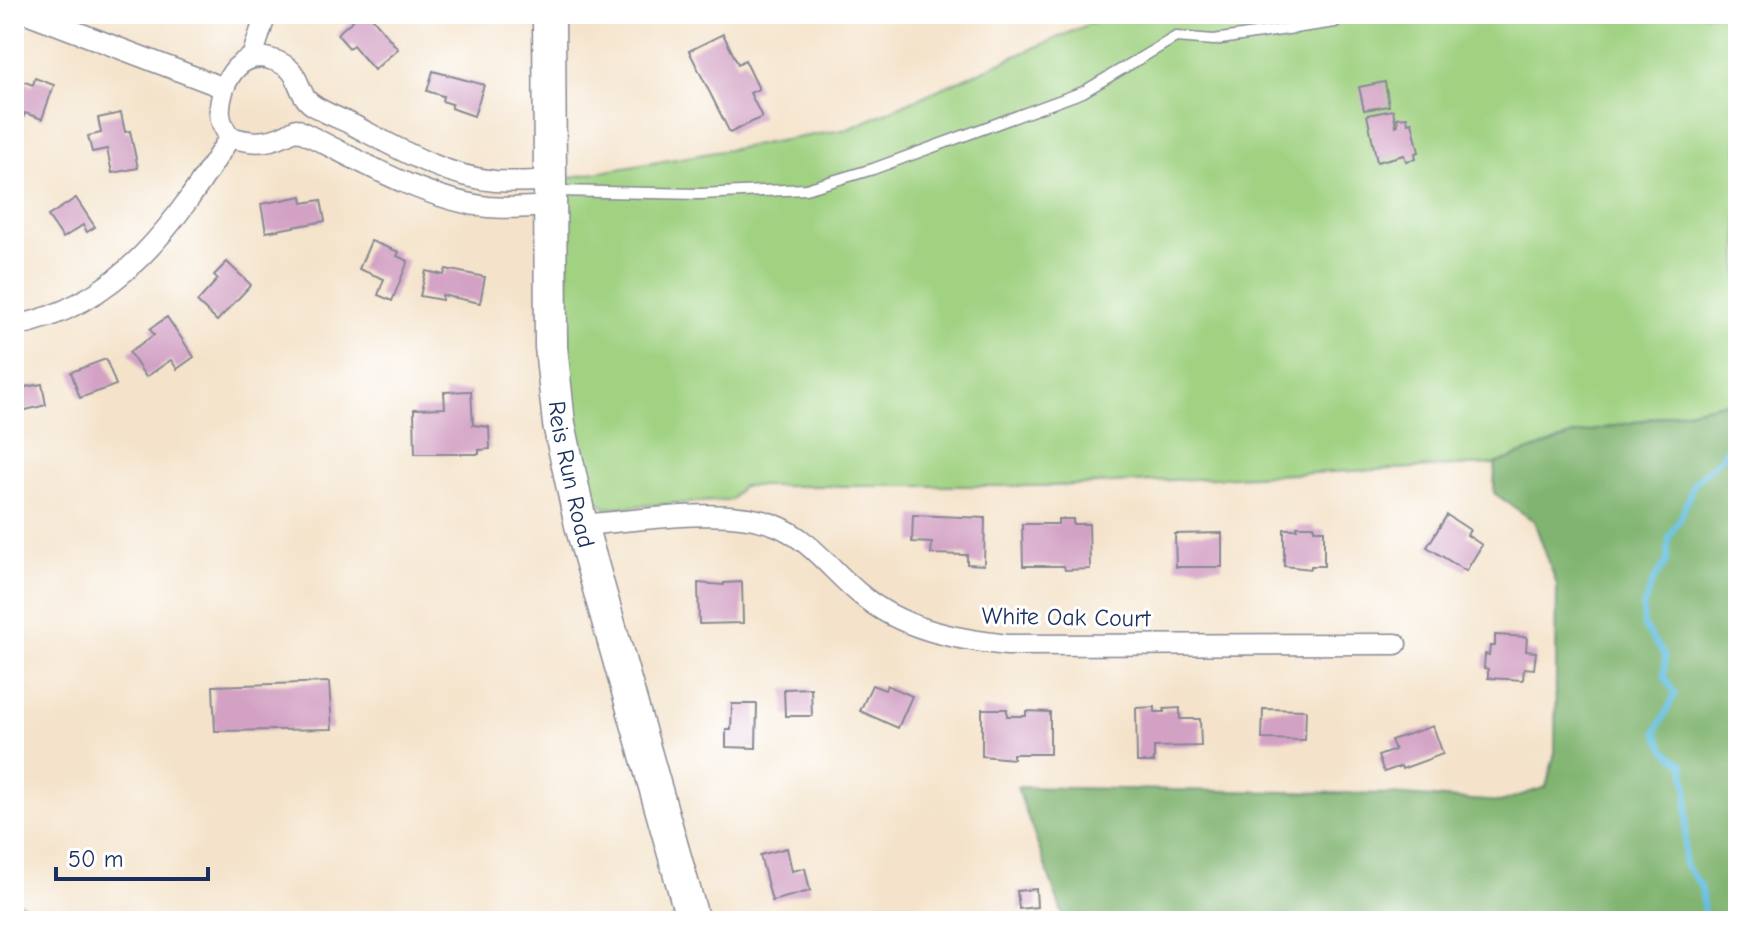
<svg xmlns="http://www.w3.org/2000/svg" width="1752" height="935" viewBox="0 0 1752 935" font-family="'Comic Neue',sans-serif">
<rect width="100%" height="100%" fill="#fff"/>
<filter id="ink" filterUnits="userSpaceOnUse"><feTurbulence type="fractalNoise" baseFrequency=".0125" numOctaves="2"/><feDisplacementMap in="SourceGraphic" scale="16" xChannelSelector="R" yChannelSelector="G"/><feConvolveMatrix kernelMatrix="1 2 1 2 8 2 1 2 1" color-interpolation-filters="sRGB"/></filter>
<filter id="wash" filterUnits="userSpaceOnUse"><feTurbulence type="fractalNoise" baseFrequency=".006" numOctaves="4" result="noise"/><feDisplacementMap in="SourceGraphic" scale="32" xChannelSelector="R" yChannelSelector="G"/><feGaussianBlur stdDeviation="1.8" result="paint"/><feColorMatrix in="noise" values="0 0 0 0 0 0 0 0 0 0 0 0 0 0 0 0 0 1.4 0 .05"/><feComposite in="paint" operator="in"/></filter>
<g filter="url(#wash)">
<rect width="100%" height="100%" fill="#f4e3ca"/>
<polygon fill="#a0d282" stroke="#5e8070" stroke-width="2" points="1112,14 1738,14 1738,400 1573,435 1495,464 1054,486 742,486 731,500 606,508 585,489 569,379 566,178 848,129"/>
<g fill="#80b470" stroke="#4e7267" stroke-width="2">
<polygon points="1738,400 1738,921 1065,921 1017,787 1390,794 1500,802 1546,787 1555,752 1557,585 1534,521 1494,493 1495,464 1573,435"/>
<polygon points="14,900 58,921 14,921"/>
</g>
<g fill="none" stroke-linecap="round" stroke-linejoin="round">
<polyline stroke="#64bfe2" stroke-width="6" points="1705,921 1701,887 1684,863 1688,792 1683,764 1665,750 1656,732 1675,694 1664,676 1665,656 1644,627 1643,608 1653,581 1667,561 1669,537 1681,517 1694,483 1722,457 1738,431"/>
</g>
<g id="blocks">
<g fill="#d3a1c4">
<polygon points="360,14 369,14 398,49 374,70 353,45 349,48 337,34"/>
<polygon points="1262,14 1300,14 1300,16 1264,22"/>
<polygon points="723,34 738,64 745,60 759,89 750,93 762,117 730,133 689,51"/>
<polygon points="433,71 484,85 474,116 451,108 452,104 442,101 443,96 427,91"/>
<polygon points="14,78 33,85 35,78 54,85 42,119 25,113 19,127 14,125"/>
<polygon points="1385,82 1389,106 1364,110 1359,87"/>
<polygon points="1393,110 1396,126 1398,125 1397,118 1407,117 1408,123 1412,122 1419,152 1415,153 1416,159 1406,161 1404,155 1377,162 1367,115"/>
<polygon points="121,113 125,132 130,131 138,168 112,173 107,149 92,152 88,136 101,133 98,118"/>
<polygon points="302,196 303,203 321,200 325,221 266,232 261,204"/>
<polygon points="76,198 95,227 87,232 83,225 63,238 48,216"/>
<polygon points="16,231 20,261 14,262 14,232"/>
<polygon points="371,241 399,252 397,256 408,261 392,301 378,295 384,279 359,269"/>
<polygon points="227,262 251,285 217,321 197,302 218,279 214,275"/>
<polygon points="446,269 485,277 480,303 442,295 442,300 420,296 426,271 444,275"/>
<polygon points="167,317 194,357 177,369 171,360 146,377 129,352 154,335 150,329"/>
<polygon points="106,359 116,385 80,398 71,372"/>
<polygon points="14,384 19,384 19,388 42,384 46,405 14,413"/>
<polygon points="471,391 473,425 489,427 490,449 479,450 479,454 415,454 414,409 445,408 444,392"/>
<polygon points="913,515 985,518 984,565 967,564 967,555 931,554 932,543 912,542"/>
<polygon points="1447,515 1470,530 1467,535 1482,545 1466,571 1427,547"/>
<polygon points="1058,519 1073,519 1073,524 1089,524 1090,569 1065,570 1064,566 1023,566 1022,524 1058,524"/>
<polygon points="1297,526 1314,526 1314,530 1324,530 1324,566 1311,566 1311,569 1284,566 1284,529 1297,529"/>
<polygon points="1222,533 1222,567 1176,567 1175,534"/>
<polygon points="742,582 743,623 699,624 698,583 724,585 724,583"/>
<polygon points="1495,635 1527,637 1526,651 1536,652 1534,669 1524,668 1523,680 1488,678 1488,669 1484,668 1485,654 1489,655 1490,646 1495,646"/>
<polygon points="329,682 332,729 215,731 213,686"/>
<polygon points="872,685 885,690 887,685 912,696 898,728 860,711"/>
<polygon points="811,688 812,716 785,716 784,689"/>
<polygon points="732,704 757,704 756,748 726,747 726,730 731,730"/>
<polygon points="1155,707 1155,712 1164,712 1164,709 1180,708 1180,719 1200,719 1201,746 1154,747 1154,762 1137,762 1136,708"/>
<polygon points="982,709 1007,709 1007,716 1026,716 1026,711 1050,712 1050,754 1013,754 1013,759 982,756"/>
<polygon points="1263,709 1306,710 1305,740 1262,739"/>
<polygon points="1433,726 1443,754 1402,769 1401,766 1384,772 1378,756 1395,750 1391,740"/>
<polygon points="787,848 792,871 805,868 810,891 772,901 760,855"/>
<polygon points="1036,889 1037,907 1019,909 1017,891"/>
</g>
</g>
</g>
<g filter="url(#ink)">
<use href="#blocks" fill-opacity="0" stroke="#888994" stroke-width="2"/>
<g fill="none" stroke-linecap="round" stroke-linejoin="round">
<defs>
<polyline id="lane" points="556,191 700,194 806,189 873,169 1083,92 1176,37 1214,40 1335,22 1334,14"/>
<g id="street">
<path d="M 29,14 L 224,88 C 232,68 247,52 270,59 C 303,68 294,88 309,102 C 320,112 340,118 353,125 C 397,148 444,176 495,181 C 513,182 532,181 550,181"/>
<polyline points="252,57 266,14"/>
<path d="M 224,88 C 218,108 217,120 230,137 C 256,145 273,143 296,129 C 357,159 420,198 488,207 C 509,209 529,207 550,206"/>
<path d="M 14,326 C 120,306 177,221 230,137"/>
<path d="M 581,525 C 637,521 724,505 775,525 C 809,538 832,571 860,594 C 901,629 955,639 1007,645 L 1396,644"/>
</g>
<g id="primary">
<path id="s1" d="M 549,14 L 551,347 L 559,424 L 581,525 L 693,921"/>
</g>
</defs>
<use href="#lane" stroke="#888994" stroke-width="13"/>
<use href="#street" stroke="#888994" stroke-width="23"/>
<use href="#primary" stroke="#888994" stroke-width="35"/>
<use href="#lane" stroke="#fff" stroke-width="10"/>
<use href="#street" stroke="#fff" stroke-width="20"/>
<use href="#primary" stroke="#fff" stroke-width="32"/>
</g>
</g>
<g text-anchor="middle" stroke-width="6" stroke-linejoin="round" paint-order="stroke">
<g font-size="24" fill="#1b2f5e" stroke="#fff">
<text dy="8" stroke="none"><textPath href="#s1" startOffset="462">Reis Run Road</textPath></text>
<text transform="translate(1066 617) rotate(1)" y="8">White Oak Court</text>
</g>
</g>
<rect width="1752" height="935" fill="none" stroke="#fff" stroke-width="48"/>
<path d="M56 867v12h152v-12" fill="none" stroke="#1b2f5e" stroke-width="4"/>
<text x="68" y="867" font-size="24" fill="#1b2f5e" stroke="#ffffff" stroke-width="6" paint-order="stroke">50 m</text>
</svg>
